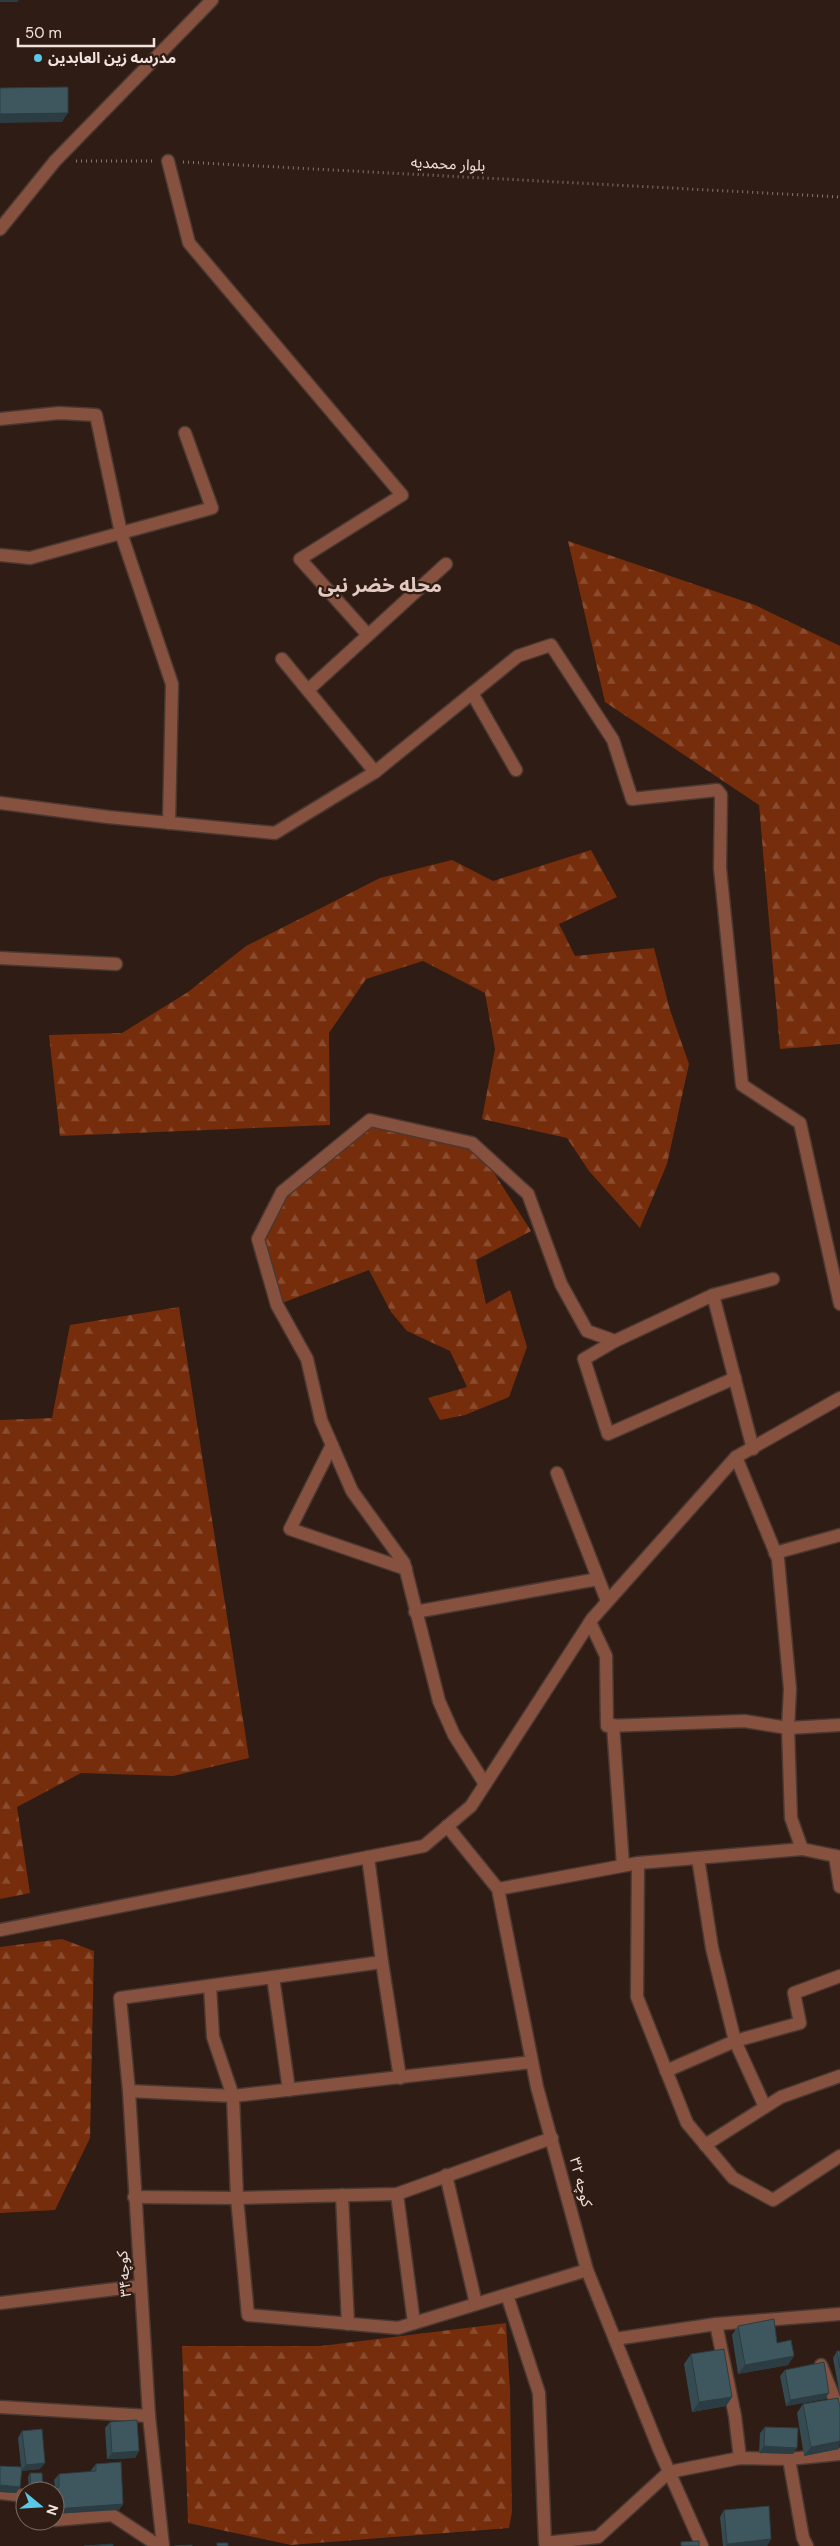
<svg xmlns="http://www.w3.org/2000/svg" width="840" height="2546" viewBox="0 0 840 2546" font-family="'DM Sans','Noto Sans Arabic',sans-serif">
<defs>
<pattern id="forest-firs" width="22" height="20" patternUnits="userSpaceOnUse" patternTransform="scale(1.25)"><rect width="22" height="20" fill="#762d0c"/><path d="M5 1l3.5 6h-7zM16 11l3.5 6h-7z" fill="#8a4b2f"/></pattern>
</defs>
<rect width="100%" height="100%" fill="#2f1c15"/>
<g fill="url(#forest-firs)">
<polygon points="568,541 755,605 840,646 840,1044 780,1049 759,805 605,702"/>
<polygon points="591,850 617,897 559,924 575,956 654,948 670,1010 689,1064 667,1164 640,1228 589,1171 567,1138 482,1119 495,1049 485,993 423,961 366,979 329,1033 330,1125 60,1136 49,1035 122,1033 188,992 246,946 380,878 452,860 493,881"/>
<polygon points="370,1120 480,1151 531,1231 476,1260 486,1304 510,1290 527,1347 509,1397 465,1415 440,1420 428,1398 467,1387 450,1351 407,1331 391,1312 369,1270 277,1305 258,1239 282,1192"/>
<polygon points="179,1307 249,1758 173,1776 81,1773 17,1807 30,1893 0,1899 0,1420 52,1418 70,1325"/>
<polygon points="62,1939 94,1951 90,2138 55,2210 0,2213 0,1947"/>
<polygon points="506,2323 510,2390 512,2512 509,2528 291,2545 188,2523 182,2346 321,2346"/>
</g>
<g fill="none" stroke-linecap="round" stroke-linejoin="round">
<defs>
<g id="minor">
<polyline points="168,161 189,243 402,495 300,559 368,635"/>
<polyline points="0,229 55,161 212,0"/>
<polyline points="0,419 59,413 96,415 121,533 172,684 169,823"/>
<polyline points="0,555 30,558 212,508 185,433"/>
<polyline points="282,659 375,772"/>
<polyline points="308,690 446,564"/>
<polyline points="472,693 516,770"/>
<polyline points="0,803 108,817 275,833 375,772 518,656 551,645 613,740 632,799 717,790 721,795 720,868 742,1085 800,1123 840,1304"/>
<polyline points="0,958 116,964"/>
<polyline points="713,1295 615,1341 584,1359 608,1434 735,1378"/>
<polyline points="332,1445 290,1529 406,1569"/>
<polyline points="753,1449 713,1295 773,1279"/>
<polyline points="736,1457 778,1559 790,1689 788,1728 791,1818 802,1849 840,1857"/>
<polyline points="557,1473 607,1601"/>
<polyline points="775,1553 840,1535"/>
<polyline points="415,1612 598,1579"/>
<polyline points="590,1622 606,1656 607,1726 744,1721 788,1728 840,1725"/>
<polyline points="613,1725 623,1865"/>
<polyline points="485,1784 454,1735 439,1701 404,1563 352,1491 321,1420 307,1359 277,1305 258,1239 282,1192 370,1120 472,1143 528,1194 561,1284 587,1331 615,1341"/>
<polyline points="447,1826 498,1889 537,2087 587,2270 659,2449 702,2546"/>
<polyline points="835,1856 840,1887"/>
<polyline points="698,1858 712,1948 735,2041 765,2107"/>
<polyline points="638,1863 637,1997 687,2123 733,2178 773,2200 840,2156"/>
<polyline points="498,1889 638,1863 802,1849"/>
<polyline points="0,1930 424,1846 471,1806 592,1619 736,1457 840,1398"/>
<polyline points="382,1962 400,2078"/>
<polyline points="273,1977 289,2090"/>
<polyline points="210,1986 213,2037 233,2096 237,2198 248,2315 398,2328 587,2270"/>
<polyline points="666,2071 735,2041 800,2023 794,1993 840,1976"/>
<polyline points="129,2091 233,2096 532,2062"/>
<polyline points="705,2145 781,2097 840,2076"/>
<polyline points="446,2175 476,2304"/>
<polyline points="397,2194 414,2323"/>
<polyline points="342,2195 348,2324"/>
<polyline points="134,2197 237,2198 397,2194 552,2138"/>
<polyline points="507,2295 539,2393 545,2543 598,2537 669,2472 740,2458 789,2459 840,2454"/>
<polyline points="0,2303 140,2286"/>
<polyline points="615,2339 716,2324"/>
<polyline points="821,2365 836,2403 840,2423"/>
<polyline points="0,2407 149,2416"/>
<polyline points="740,2458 735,2416 716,2324 840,2314"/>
<polyline points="789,2459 803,2538 807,2546"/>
<polyline points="0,2493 25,2496"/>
<polyline points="55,2520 112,2515 159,2546"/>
<polyline points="37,2521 45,2521"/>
<polyline points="163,2546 149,2416 129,2091 120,1998 382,1962 368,1857"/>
</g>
</defs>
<use href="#minor" stroke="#4a3831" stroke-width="15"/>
<g stroke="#877670" stroke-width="3" stroke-dasharray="1 4" stroke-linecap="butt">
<polyline points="76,161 155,161"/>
<polyline points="183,162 840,197"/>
</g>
<use href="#minor" stroke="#86513e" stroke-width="12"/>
</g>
<g fill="#354b52">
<polygon points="738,2326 777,2343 788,2365 738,2374 732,2335"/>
<polygon points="837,2351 840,2351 840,2396 833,2358"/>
<polygon points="691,2354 732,2397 726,2406 692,2412 684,2364"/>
<polygon points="785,2370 825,2399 786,2406 780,2376"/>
<polygon points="803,2404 839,2449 804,2456 797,2413"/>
<polygon points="110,2422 139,2451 135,2458 107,2459 105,2428"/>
<polygon points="765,2427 793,2454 759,2453 760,2433"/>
<polygon points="22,2431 40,2469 21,2471 20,2487 16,2493 0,2492 0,2466 21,2467 18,2438"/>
<polygon points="96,2464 123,2504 119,2510 55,2491 48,2491 51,2488 55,2487 54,2480 59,2474 92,2472 91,2470"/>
<polygon points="30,2473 43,2490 42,2491 29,2491 28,2477"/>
<polygon points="724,2510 771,2539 767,2546 723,2546 720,2517"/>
</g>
<g fill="#2b3d42">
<polygon points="0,0 19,0 17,2 0,2"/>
<polygon points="68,113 62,122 0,123 0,114"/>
<polygon points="794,2356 788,2365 738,2374 745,2365"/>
<polygon points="829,2393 825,2399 786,2406 790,2400"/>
<polygon points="732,2397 726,2406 692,2412 699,2402"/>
<polygon points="840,2441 839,2449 804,2456 811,2447"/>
<polygon points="764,2446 797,2448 793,2454 759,2453"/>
<polygon points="139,2451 135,2458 107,2459 112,2453"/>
<polygon points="45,2463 40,2469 21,2471 26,2465"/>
<polygon points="0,2485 20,2487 16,2493 0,2492"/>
<polygon points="123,2504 119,2510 55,2514 55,2509"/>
<polygon points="771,2539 767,2546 726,2546 727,2544"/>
</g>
<g fill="#3e575f" stroke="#2b3d42">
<polygon points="68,87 68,113 0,114 0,88"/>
<polygon points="774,2319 777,2343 791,2340 794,2356 745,2365 738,2326"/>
<polygon points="724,2349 732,2397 699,2402 691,2354"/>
<polygon points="837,2351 840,2351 840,2368"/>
<polygon points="824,2362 829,2393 790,2400 785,2370"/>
<polygon points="838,2398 840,2407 840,2441 811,2447 803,2404"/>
<polygon points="137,2420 139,2451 112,2453 110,2422"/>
<polygon points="765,2427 798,2428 797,2448 764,2446"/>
<polygon points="42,2429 45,2463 26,2465 22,2431"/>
<polygon points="121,2462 123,2504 55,2509 55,2491 51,2491 51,2488 59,2487 59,2474 96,2471 96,2464"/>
<polygon points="0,2466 22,2467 20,2487 0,2485"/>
<polygon points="30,2473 42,2473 43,2490 31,2491"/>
<polygon points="769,2506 771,2539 727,2544 724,2510"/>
<polygon points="699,2541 699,2546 681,2546 681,2542"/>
<rect x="217" y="2543" width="11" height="3"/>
<polygon points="113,2544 113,2546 84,2546"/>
<polygon points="192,2545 192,2546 174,2546"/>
</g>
<circle fill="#5ac8e6" stroke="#2f1c15" stroke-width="2" cx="38" cy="58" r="5"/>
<g text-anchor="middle" stroke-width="4.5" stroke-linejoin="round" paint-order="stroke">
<g font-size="15" font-weight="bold" fill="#f1e3de" stroke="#2f1c15" text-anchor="start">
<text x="48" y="63">مدرسه زین العابدین</text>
</g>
<g font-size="15" fill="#f1e3de" stroke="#2f1c15">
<text transform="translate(448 164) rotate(3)" y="5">بلوار محمدیه</text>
<text transform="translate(581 2182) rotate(75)" y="5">کوچه ۳۲</text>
<text transform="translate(124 2274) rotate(-95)" y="5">کوچه۳۴</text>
</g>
<g font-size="20" font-weight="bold" fill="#e3c9c0" stroke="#2f1c15">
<text x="380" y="592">محله خضر نبی</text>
</g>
</g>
<g transform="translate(40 2506) rotate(108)"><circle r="24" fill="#2f1c15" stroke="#7d6c65"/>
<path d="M0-4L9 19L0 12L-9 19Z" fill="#5ac8e6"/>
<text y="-8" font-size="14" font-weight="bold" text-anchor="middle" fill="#f1e3de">N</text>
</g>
<path d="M18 38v8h136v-8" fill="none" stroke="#f1e3de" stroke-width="2.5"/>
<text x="25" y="38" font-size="15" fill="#f1e3de" stroke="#2f1c15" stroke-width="4" paint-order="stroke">50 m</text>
</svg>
